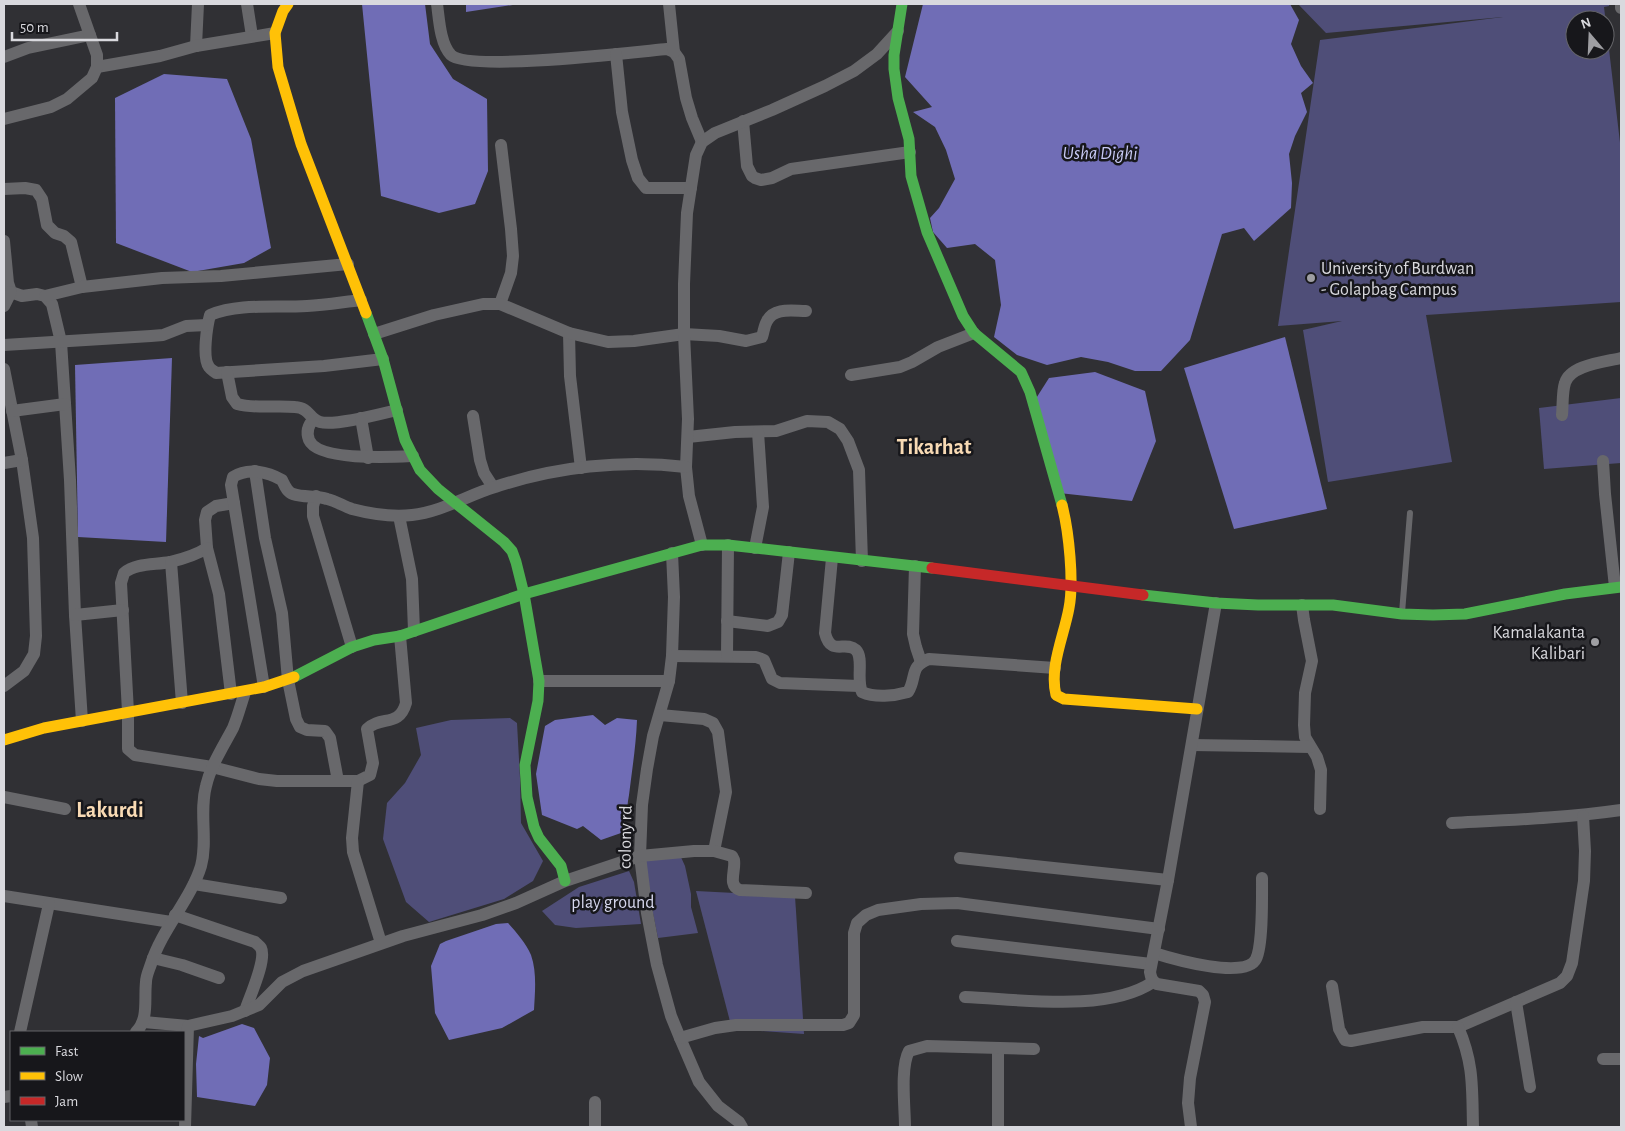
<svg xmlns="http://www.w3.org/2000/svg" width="1625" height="1131" viewBox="0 0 1625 1131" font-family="'Alegreya Sans',sans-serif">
<rect width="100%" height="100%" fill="#303034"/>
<g fill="#4f4e78" fill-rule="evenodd">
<path d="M 1298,4 L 1609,4 L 1609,6 L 1604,7 L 1621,151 L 1621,302 L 1426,315 L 1452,462 L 1328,482 L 1303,330 L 1342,321 L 1278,326 L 1320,40 L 1503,17 L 1326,33 ZM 1575,20 L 1605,20 L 1605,50 L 1575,50 Z"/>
<polygon points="1621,398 1621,463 1544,469 1539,408"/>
<polygon points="510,718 517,723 520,778 521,823 543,861 533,881 504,899 429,922 406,902 383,839 387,803 405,783 421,755 416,728 451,720"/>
<polygon points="680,855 685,866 691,894 691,907 698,933 658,938 642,859"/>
<polygon points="629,871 634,882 641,924 576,928 555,925 542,911 579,887"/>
<polygon points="696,891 795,896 804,1034 732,1029"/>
</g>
<g fill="#706db6">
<polygon points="362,4 425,4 430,44 453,79 487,99 488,171 475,204 439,213 381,196"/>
<polygon points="466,4 519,4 466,12"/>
<polygon points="923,4 1290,4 1299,20 1291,44 1301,66 1313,83 1301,93 1307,112 1295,136 1289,154 1292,183 1291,208 1254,241 1244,228 1222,234 1190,340 1161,371 1135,371 1108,362 1081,357 1047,365 1017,355 994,337 1001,305 995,260 975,244 947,248 933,232 930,218 939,208 955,179 946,150 935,127 913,112 932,107 905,77"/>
<polygon points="164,74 227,79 251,139 271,248 244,263 192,272 116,243 115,98"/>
<polygon points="1285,337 1327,509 1234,529 1184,368"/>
<polygon points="172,358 166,542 78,537 75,365"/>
<polygon points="1095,372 1145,391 1156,441 1132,501 1059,493 1035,400 1049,378"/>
<path d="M 593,715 L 605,725 L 617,718 L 637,720 C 636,746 632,770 629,795 C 626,811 628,817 621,833 L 601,840 L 583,826 L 577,829 L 542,815 L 536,774 L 545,726 L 555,720 Z"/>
<path d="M 508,923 C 516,932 526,943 531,955 C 537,972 535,992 534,1010 L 502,1028 L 449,1040 L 435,1013 L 431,966 L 440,944 L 446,941 L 496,924 Z"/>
<polygon points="242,1024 254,1028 270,1058 267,1085 255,1106 197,1097 196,1064 199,1036 203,1038"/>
</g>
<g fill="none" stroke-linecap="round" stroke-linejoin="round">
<polyline stroke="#68686b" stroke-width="6" points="1402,613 1410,513"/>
<g stroke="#68686b" stroke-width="12">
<polyline points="247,4 252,36"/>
<path d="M 437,4 C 439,18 440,44 451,55 C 469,72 635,52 667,49 L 674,52 L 679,59 L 686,98 L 692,118 L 702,142"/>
<polyline points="669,4 674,52"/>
<polyline points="1621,4 1621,8"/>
<polyline points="196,46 198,4"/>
<polyline points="616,54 622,112 632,160 638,178 646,188 691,188"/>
<polyline points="4,57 28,48 90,35"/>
<polyline points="97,67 160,56 196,46 275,33"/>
<polyline points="4,119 51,107 67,99 92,78 97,67 97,55 79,4"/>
<polyline points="743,121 747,166 752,176 755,178 761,180 772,178 791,169 910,152"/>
<polyline points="4,189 25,188 36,190 42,199 47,225 55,233 64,236 71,242 82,287"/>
<polyline points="4,241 8,283 11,292 22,296 37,294 45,296 52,304 61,342 70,480 75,615 82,721"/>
<polyline points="45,296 82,287 162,278 221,276 348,264"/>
<path d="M 361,300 C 343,302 325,305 307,306 C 275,308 240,303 210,315 C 207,326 202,358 209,367 C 211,370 214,371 216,373 L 324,366 L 383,359"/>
<polyline points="500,304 511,273 513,256 511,229 501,145"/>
<polyline points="4,306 11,292"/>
<polyline points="569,333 570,376 581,468"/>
<path d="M 374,334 L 434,315 L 483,304 L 500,304 L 569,333 L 608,342 L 634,341 L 684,334 L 719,336 L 746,341 L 762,337 C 764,331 764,326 767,321 C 774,307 793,311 806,311"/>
<polyline points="4,345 151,336 163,335 186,326 207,325"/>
<polyline points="4,369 22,460 33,538 36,636 34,654 24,671 4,686"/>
<path d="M 227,372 L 232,397 L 237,404 C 256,409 275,405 295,407 C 310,408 309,419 320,422 C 335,426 380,414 397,410"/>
<polyline points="851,375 900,367 912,362 938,347 974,333"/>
<polyline points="12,411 65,404"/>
<path d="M 1562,415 C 1563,405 1562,392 1565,383 C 1570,365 1605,362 1621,358"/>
<polyline points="473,416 480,460 484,473 493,487"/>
<polyline points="361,418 368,458"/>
<path d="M 314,419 C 308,425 306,432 309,440 C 318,461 392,457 413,456"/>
<polyline points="688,437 735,432 776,431 807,421 828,422 840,429 848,441 859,470 862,561"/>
<polyline points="1603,461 1605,494 1615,587"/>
<polyline points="4,463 22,460"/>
<polyline points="255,471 265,538 282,613 288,680 296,719 300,727 307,730 325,731 330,738 338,781"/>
<polyline points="316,496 313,506 313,516 352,647"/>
<path d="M 234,503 L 216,506 L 207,512 L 205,520 L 207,548 C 196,555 183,559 170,562 C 154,565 136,563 124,573 L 121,583 L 128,712 L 128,749 L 135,755 L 212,767 L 259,779 L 277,781 L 358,781 L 370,775 L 373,763 L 367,729 C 381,715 399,728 406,703 L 400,636"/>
<polyline points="399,516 412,579 414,631"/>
<polyline points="702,545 689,496 686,467 688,419 684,334 684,284 687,213 696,155 702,142 715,133 772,110 825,86 854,71 877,54 898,31"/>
<polyline points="207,548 219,594 231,694"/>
<polyline points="755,548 763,507 758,432"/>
<polyline points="672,553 674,597 672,656 669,681 653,736 647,769 642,805 640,856 647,913 657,965 671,1016 680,1038 699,1082 718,1106 739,1122 742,1127"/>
<path d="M 832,558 L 825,633 C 831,657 845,640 856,650 C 864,658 856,680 862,692 C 875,698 894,696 908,692 C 917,678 909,666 929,659 L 1055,668"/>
<polyline points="171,562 182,703"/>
<polyline points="915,566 913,634 916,647 921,662"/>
<polyline points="1302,605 1304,620 1312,661 1305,693 1304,725 1305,737 1317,757 1321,770 1320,809"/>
<polyline points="75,615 123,610"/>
<polyline points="727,621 768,626 778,622 782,615 789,552"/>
<polyline points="672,656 756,657 764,660 772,679 780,683 859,686"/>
<polyline points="727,656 728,545"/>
<polyline points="539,681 669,681"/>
<path d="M 264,687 L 231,485 L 233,477 C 248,467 268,472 282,480 C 285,486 287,492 293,494 C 304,498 316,495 327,499 C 336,501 343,506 352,509 C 371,514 393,517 412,515 C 441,512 468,495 495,487 C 555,467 623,459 686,467"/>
<polyline points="660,715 704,719 713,723 718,732 726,792 714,851"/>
<polyline points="1192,745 1310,747"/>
<polyline points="358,781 352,838 353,852 381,943"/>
<polyline points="4,797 65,809"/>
<path d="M 1452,823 C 1509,820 1565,818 1621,810"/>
<polyline points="960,858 1168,880"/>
<polyline points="194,884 281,898"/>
<polyline points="4,896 171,922"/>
<path d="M 175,915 L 255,942 C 257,944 260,946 261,948 C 267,960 249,998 245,1011"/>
<polyline points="957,941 1151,964"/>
<path d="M 1154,953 C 1173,959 1246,980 1256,959 C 1263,945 1262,896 1262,878"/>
<polyline points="153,958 182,965 219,978"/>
<polyline points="1332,986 1339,1029 1345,1040 1351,1041 1423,1027 1458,1027 1560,983 1567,976 1572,963 1584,881 1585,851 1583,816"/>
<path d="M 965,997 C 1019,999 1107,1013 1153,982"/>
<polyline points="1516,1002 1530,1087"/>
<polyline points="144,1022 188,1026"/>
<path d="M 1458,1027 C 1474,1064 1472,1088 1473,1127"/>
<polyline points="20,1032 49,904"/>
<path d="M 136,1032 C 149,1019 144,1000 146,982 C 146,976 149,970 151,964 C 162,929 191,899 201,866 C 208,840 199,812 206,786 C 211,765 223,747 233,728 C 238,716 241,704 245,692"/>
<polyline points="680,1038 715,1028 736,1025 843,1025 849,1023 854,1015 854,933 857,923 866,915 878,910 921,904 957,903 1159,929"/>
<polyline points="998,1048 998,1127"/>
<polyline points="1603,1059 1621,1059"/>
<polyline points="4,1097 11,1096"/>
<polyline points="31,1120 32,1127"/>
<path d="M 185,1127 L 188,1026 L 232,1016 L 259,1005 L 282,982 L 303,971 L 403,936 L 482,915 L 516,903 L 565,881 L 640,856 L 694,851 L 714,851 L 732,856 L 734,860 C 736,870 727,886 740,890 L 806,893"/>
<polyline points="595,1127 595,1102"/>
<path d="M 905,1127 C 905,1108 900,1067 909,1051 L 927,1046 L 1034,1049"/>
<path d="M 1191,1127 L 1188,1103 L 1190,1078 L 1205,1002 L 1203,995 L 1199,991 L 1157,984 C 1152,981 1151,978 1150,972 L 1168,880 L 1216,603"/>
</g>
<g stroke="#4caf50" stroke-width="11">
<polyline points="902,4 894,55 894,69 898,98 909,139 911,176 927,232 963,316 974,333 1021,372 1030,392 1062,505"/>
<polyline points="366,313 383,359 405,440 420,470 438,489 504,542 512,551 516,562 524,594 539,681 538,701 525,765 527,797 534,827 539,838 561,866 565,881"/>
<polyline points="1143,595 1216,603 1258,605 1333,605 1402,614 1433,615 1465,614 1565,594 1621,587"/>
<polyline points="294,677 352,647 374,640 400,636 524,594 702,545 728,545 932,568"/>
</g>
<g stroke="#ffc107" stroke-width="11">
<polyline points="288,4 283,11 275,33 278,67 301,144 366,313"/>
<path d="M 1062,505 C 1069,532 1074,582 1069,608 C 1064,636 1049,667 1056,695 L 1064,699 L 1197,709"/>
<polyline points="4,740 44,728 264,687 294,677"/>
</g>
<polyline stroke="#c62828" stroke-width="11" points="932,568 1143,595"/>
</g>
<g fill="#9e9ea2" stroke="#17171b" stroke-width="2">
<circle cx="1311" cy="278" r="5"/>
<circle cx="1595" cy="642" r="5"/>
</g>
<g text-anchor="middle" stroke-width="5" stroke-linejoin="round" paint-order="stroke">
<g font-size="18" fill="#d9d9de" stroke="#17171b" text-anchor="start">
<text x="1321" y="274">University of Burdwan<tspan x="1321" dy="21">- Golapbag Campus</tspan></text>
<text x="1585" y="638" text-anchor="end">Kamalakanta<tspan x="1585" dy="21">Kalibari</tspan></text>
</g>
<g font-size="18" fill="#d9d9de" stroke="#17171b">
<text transform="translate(625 837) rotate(-89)" y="6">colony rd</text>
</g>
<g font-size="18" fill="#d5d6ec" stroke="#17171b">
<text x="613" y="908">play ground</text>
</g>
<g font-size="19" font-style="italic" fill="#c7c9f4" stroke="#17171b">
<text x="1100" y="159">Usha Dighi</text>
</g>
<g font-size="22" font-weight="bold" fill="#f8dab4" stroke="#17171b">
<text x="934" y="454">Tikarhat</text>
<text x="110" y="817">Lakurdi</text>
</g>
</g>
<rect width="1625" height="1131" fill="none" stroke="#d9d9de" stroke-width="10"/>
<rect x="10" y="1031" width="175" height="90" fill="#17171b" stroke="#656569"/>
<rect x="20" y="1047" width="25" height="8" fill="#4caf50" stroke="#656569"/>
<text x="55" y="1056" font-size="15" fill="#d9d9de">Fast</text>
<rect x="20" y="1072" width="25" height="8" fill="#ffc107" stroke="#656569"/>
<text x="55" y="1081" font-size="15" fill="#d9d9de">Slow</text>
<rect x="20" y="1097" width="25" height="8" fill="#c62828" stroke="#656569"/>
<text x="55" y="1106" font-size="15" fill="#d9d9de">Jam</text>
<g transform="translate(1590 35) rotate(341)"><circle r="24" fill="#17171b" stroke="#656569"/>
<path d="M0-4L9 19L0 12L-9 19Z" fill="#9e9ea2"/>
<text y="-8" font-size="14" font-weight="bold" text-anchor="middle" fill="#d9d9de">N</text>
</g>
<path d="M12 32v8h105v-8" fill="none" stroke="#d9d9de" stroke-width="2.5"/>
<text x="20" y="32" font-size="15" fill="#d9d9de" stroke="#17171b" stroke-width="4" paint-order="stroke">50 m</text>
</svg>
